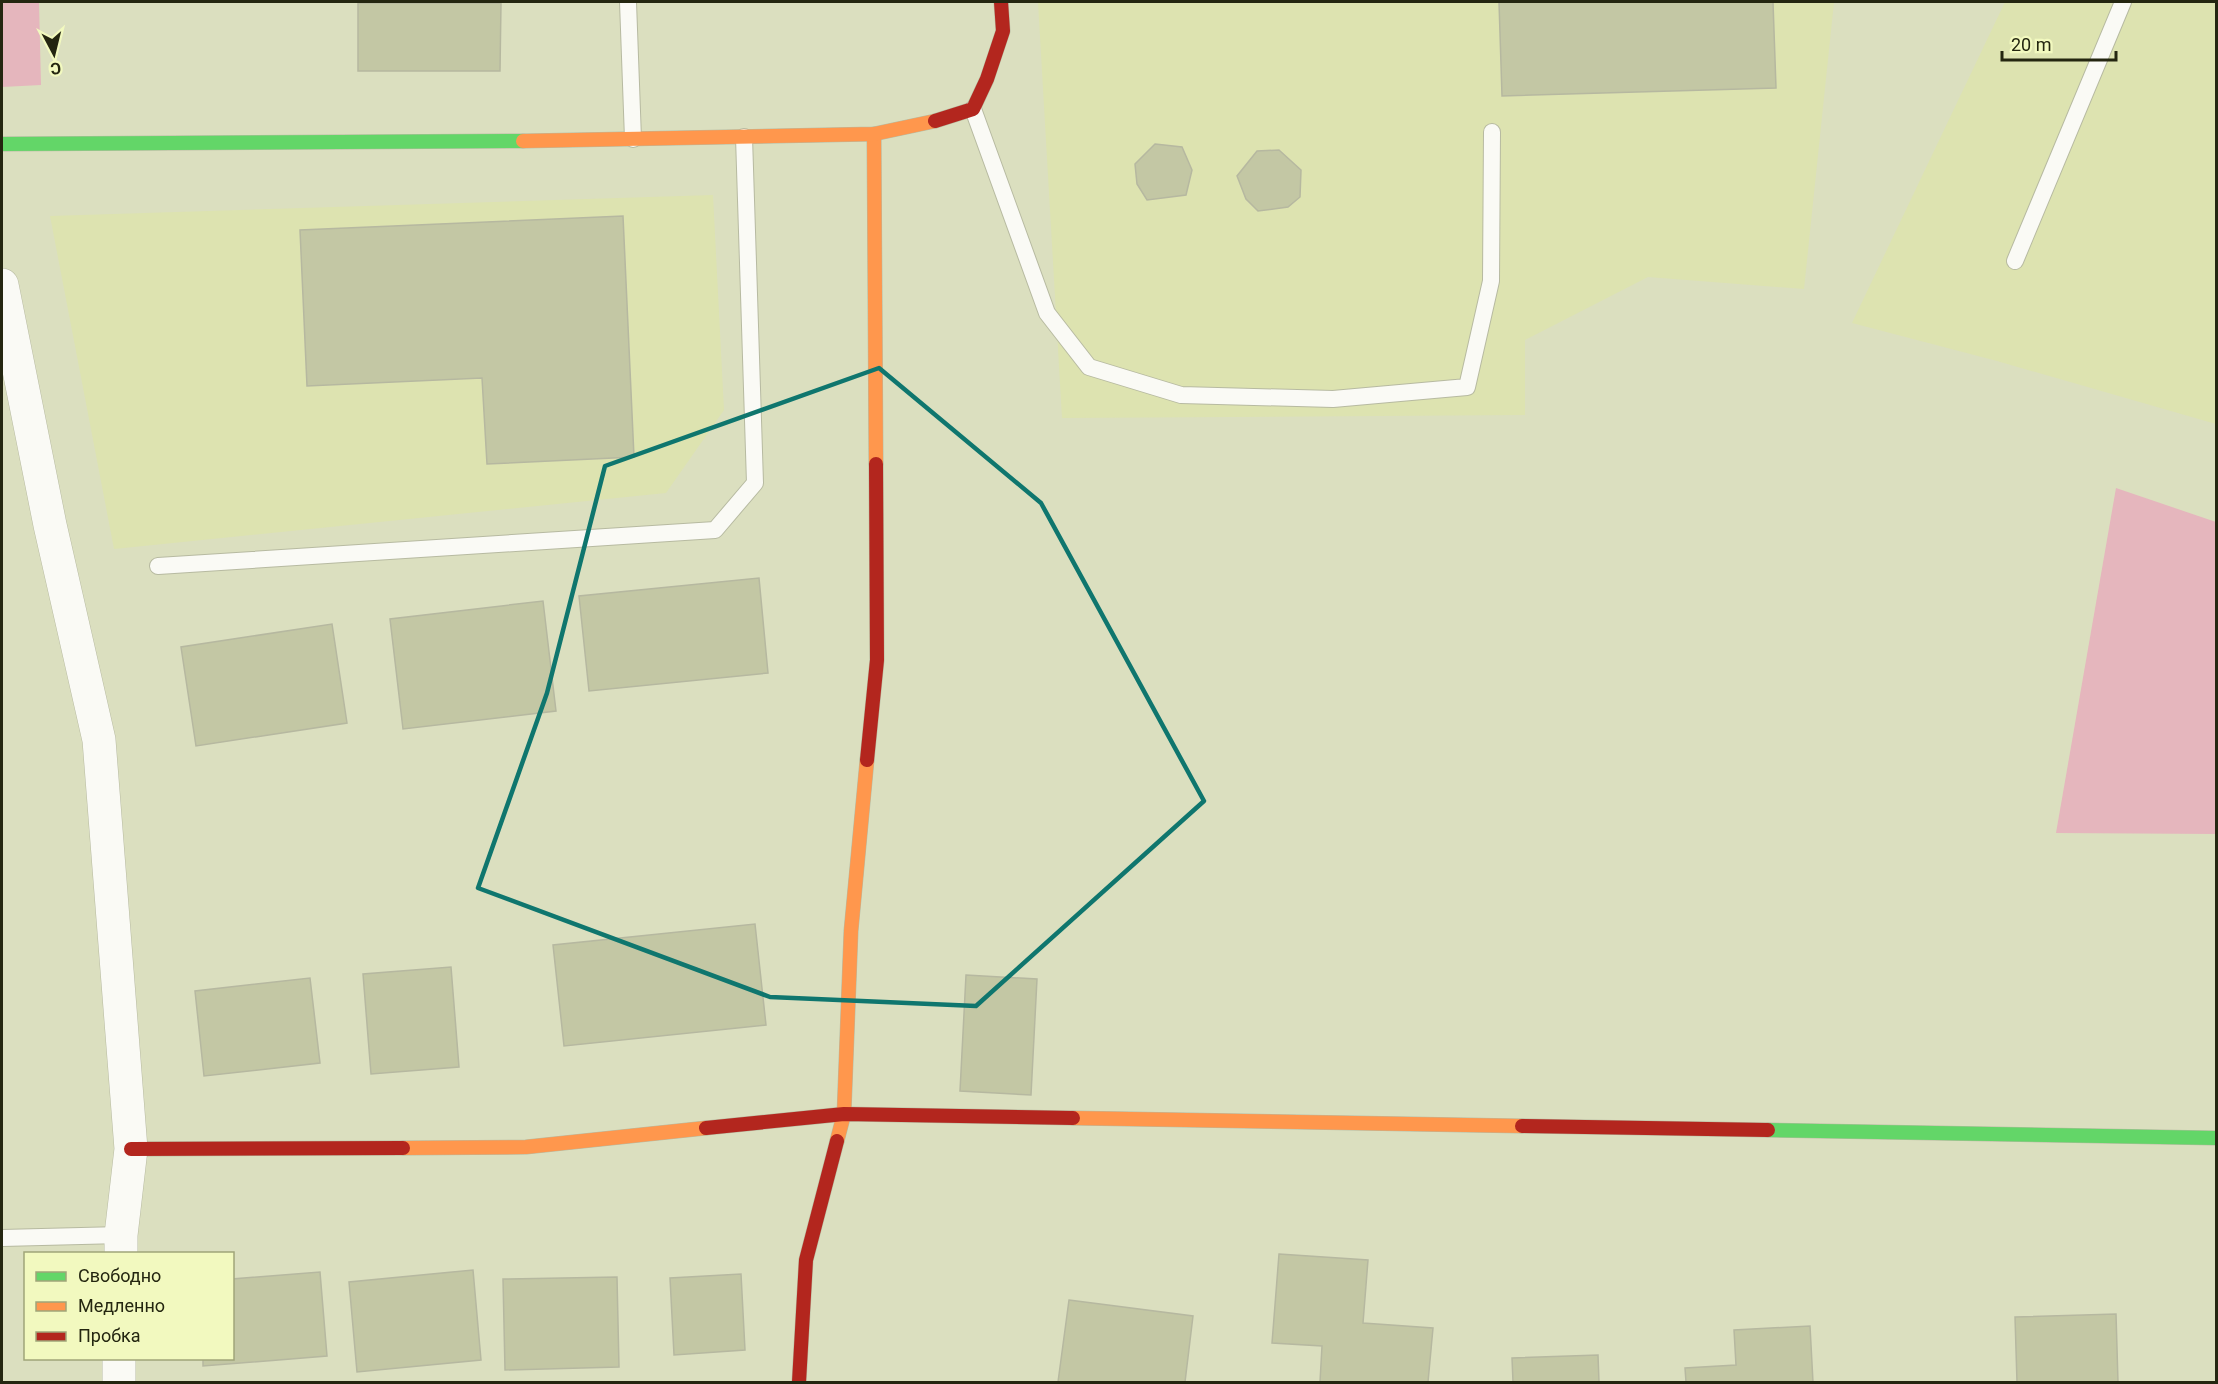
<svg xmlns="http://www.w3.org/2000/svg" width="2218" height="1384" viewBox="0 0 2218 1384" font-family="Roboto,sans-serif">
<rect width="100%" height="100%" fill="#dbdfbf"/>
<g fill="#dde3b0">
<polygon points="1038,2 1834,2 1804,289 1648,277 1525,340 1525,415 1062,418"/>
<polygon points="2005,2 2216,2 2216,424 1997,361 1852,323"/>
<polygon points="713,195 724,410 666,493 114,549 50,216"/>
</g>
<g fill="#e5b6bd">
<polygon points="2,2 39,2 41,85 2,87"/>
<polygon points="2116,488 2216,522 2216,834 2056,833"/>
</g>
<g fill="#c3c7a4" stroke="#b6b8a0" stroke-width="1.5">
<polygon points="1499,2 1773,2 1776,88 1502,96"/>
<polygon points="358,3 501,3 500,71 358,71"/>
<polygon points="1155,144 1182,147 1192,170 1186,195 1147,200 1137,184 1135,164"/>
<polygon points="1279,150 1301,170 1300,197 1288,207 1258,211 1246,199 1237,176 1257,151"/>
<polygon points="623,216 634,457 487,464 482,378 307,386 300,230"/>
<polygon points="759,578 768,673 589,691 579,596"/>
<polygon points="543,601 556,711 403,729 390,619"/>
<polygon points="332,624 347,723 196,746 181,647"/>
<polygon points="755,924 766,1025 564,1046 553,945"/>
<polygon points="451,967 459,1067 371,1074 363,974"/>
<polygon points="966,975 1037,979 1031,1095 960,1091"/>
<polygon points="310,978 320,1063 204,1076 195,991"/>
<polygon points="1279,1254 1368,1260 1363,1323 1433,1328 1428,1382 1320,1382 1322,1346 1272,1343"/>
<polygon points="473,1270 481,1360 357,1372 349,1282"/>
<polygon points="320,1272 327,1356 203,1366 203,1358 232,1358 232,1279"/>
<polygon points="741,1274 745,1350 674,1355 670,1278"/>
<polygon points="617,1277 619,1367 505,1370 503,1279"/>
<polygon points="1069,1300 1193,1316 1185,1382 1058,1382"/>
<polygon points="2116,1314 2118,1382 2017,1382 2015,1317"/>
<polygon points="1810,1326 1813,1382 1686,1382 1685,1368 1736,1365 1734,1330"/>
<polygon points="1598,1355 1599,1382 1513,1382 1512,1358"/>
</g>
<g fill="none" stroke-linecap="round" stroke-linejoin="round">
<defs>
<g id="lane">
<polyline points="628,2 633,139"/>
<polyline points="973,109 1047,313 1089,367 1181,395 1333,399 1467,387 1491,281 1492,132"/>
<polyline points="2015,261 2123,2"/>
<polyline points="158,566 715,530 755,483 744,137"/>
<polyline points="2,1238 121,1235"/>
</g>
<g id="street">
<polyline points="2,285 50,525 99,740 131,1149 121,1235 121,1254"/>
<polyline points="119,1382 119,1358"/>
</g>
<g id="fast">
<polyline points="2,144 523,141"/>
<polyline points="1768,1130 2216,1138"/>
</g>
<g id="slow">
<polyline points="874,134 876,464"/>
<polyline points="523,141 874,134 935,121"/>
<polyline points="1073,1118 1522,1126"/>
<polyline points="837,1141 844,1114 851,931 867,760"/>
<polyline points="403,1148 526,1147 706,1128"/>
</g>
<g id="jam">
<polyline points="935,121 973,109 987,79 1003,31 1001,2"/>
<polyline points="867,760 877,660 876,464"/>
<polyline points="1522,1126 1768,1130"/>
<polyline points="706,1128 844,1114 1073,1118"/>
<polyline points="131,1149 403,1148"/>
<polyline points="799,1382 806,1260 837,1141"/>
</g>
</defs>
<use href="#lane" stroke="#b7baa1" stroke-width="18"/>
<use href="#street" stroke="#b7baa1" stroke-width="34"/>
<use href="#fast" stroke="#b7baa1" stroke-width="15"/>
<use href="#slow" stroke="#b7baa1" stroke-width="15"/>
<use href="#jam" stroke="#b7baa1" stroke-width="15"/>
<use href="#lane" stroke="#fafaf5" stroke-width="16"/>
<use href="#street" stroke="#fafaf5" stroke-width="33"/>
<use href="#fast" stroke="#63d668" stroke-width="14"/>
<use href="#slow" stroke="#ff974d" stroke-width="14"/>
<use href="#jam" stroke="#b3261e" stroke-width="14"/>
</g>
<path fill="none" stroke="#0f766e" stroke-width="4.5" stroke-linejoin="round" d="M 879,368 L 1041,503 L 1204,801 L 976,1006 L 770,997 L 478,888 L 547,693 L 605,466 Z"/>
<rect width="2218" height="1384" fill="none" stroke="#242610" stroke-width="6"/>
<rect x="24" y="1252" width="210" height="108" fill="#f2f9bf" stroke="#a0a579" stroke-width="1.5"/>
<rect x="36" y="1272" width="30" height="9" fill="#63d668" stroke="#a0a579" stroke-width="1.5"/>
<text x="78" y="1282" font-size="18" fill="#242610">Свободно</text>
<rect x="36" y="1302" width="30" height="9" fill="#ff974d" stroke="#a0a579" stroke-width="1.5"/>
<text x="78" y="1312" font-size="18" fill="#242610">Медленно</text>
<rect x="36" y="1332" width="30" height="9" fill="#b3261e" stroke="#a0a579" stroke-width="1.5"/>
<text x="78" y="1342" font-size="18" fill="#242610">Пробка</text>
<g transform="translate(54 54) rotate(173)" stroke="#f2f9bf" stroke-width="4.5" paint-order="stroke">
<path d="M0-4.5L10 22L0 15L-10 22Z" fill="#242610"/>
<text y="-9" font-size="16" font-weight="bold" text-anchor="middle" fill="#242610">С</text>
</g>
<path d="M2002 51v9h114v-9" fill="none" stroke="#242610" stroke-width="3"/>
<text x="2011" y="51" font-size="18" fill="#242610" stroke="#f2f9bf" stroke-width="4.5" paint-order="stroke">20 m</text>
</svg>
